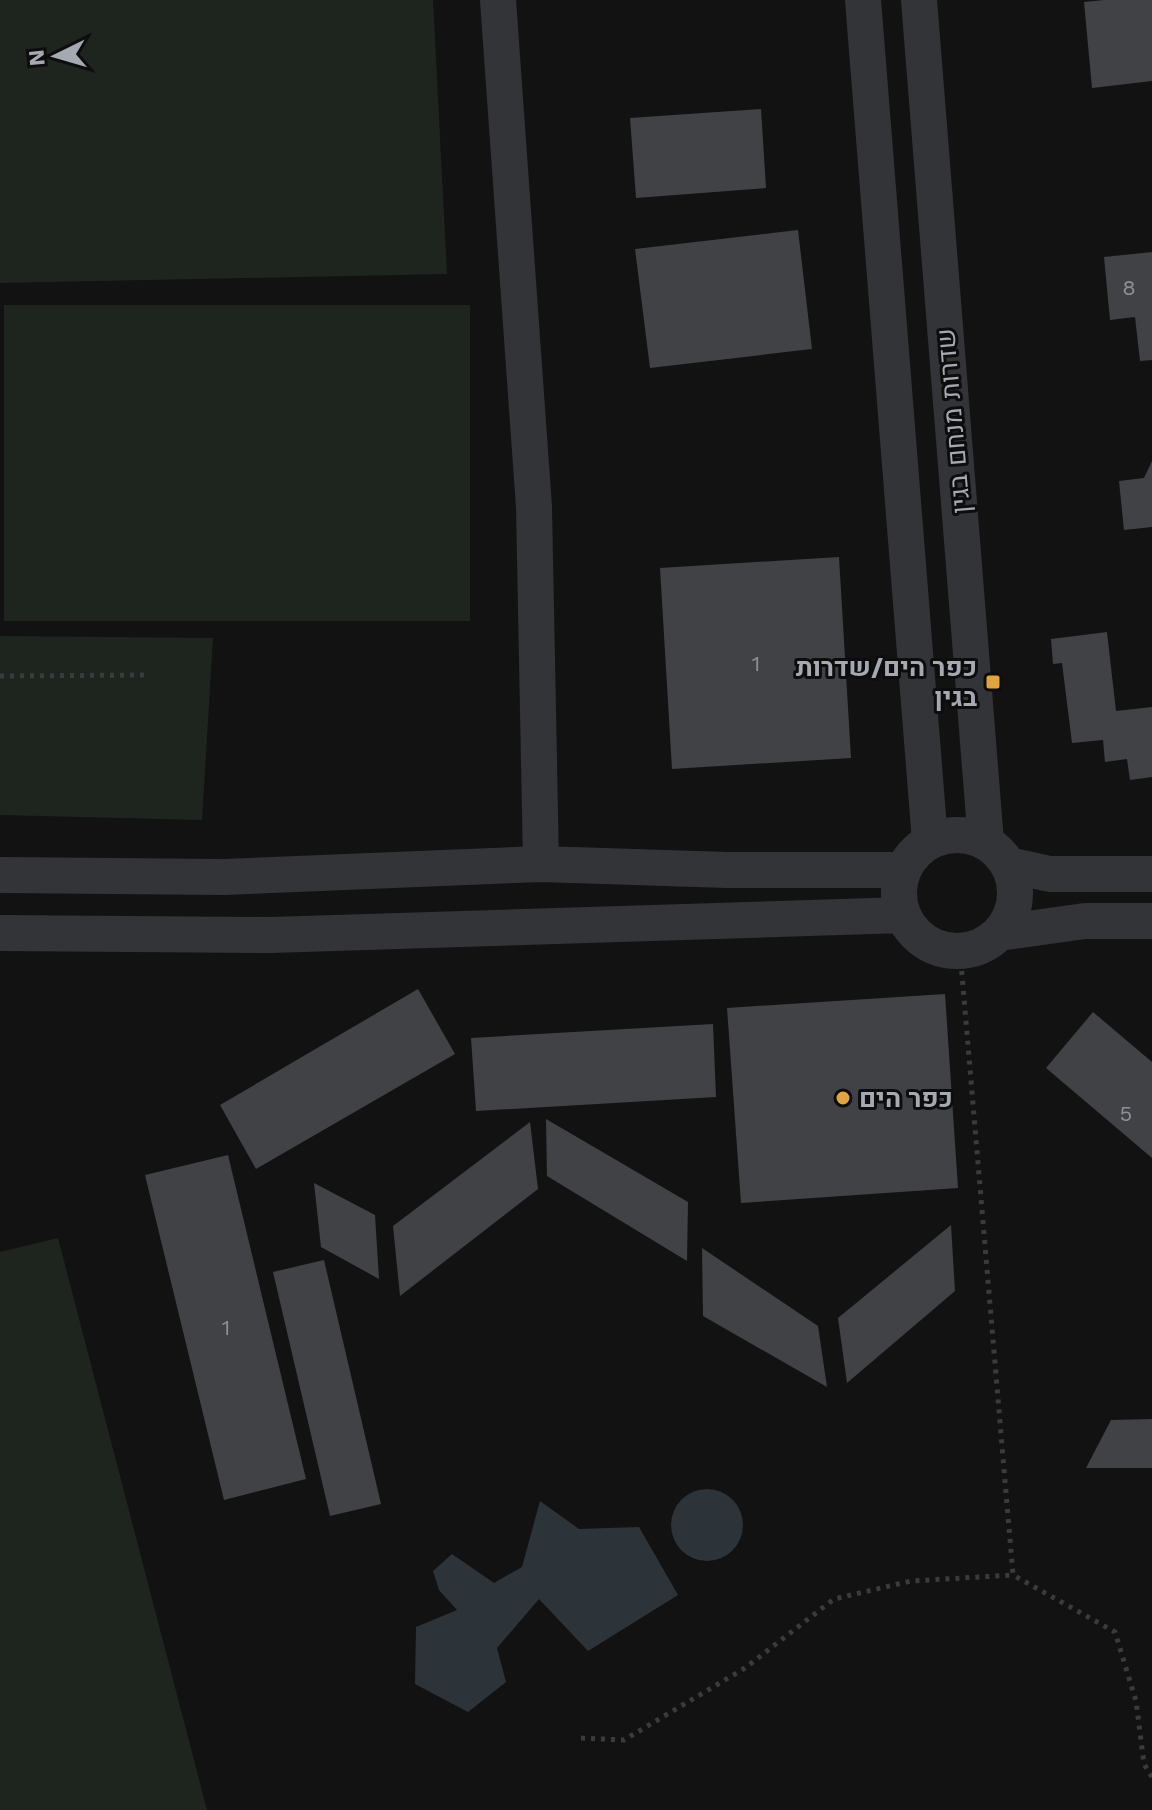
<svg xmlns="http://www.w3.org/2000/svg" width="1152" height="1810" viewBox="0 0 1152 1810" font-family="'Work Sans',Heebo,sans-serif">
<rect width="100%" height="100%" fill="#121213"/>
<path fill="#1e251f" d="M0 0H433L447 274 0 283Z
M4 305H470V621H4Z
M0 636 213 638 202 820 0 815Z
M58 1238 207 1810H0V1252Z"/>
<path fill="#2c343a" d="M671 1525a36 36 0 1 1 72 0a36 36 0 1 1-72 0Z
M540 1501 579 1529 639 1527 678 1595 588 1651 539 1599 497 1648 506 1682 468 1712 415 1684 416 1627 457 1610 439 1590 433 1571 452 1554 494 1583 522 1567Z"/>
<path fill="#414246" d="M1104 0H1152V81L1092 88 1084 2Z
M761 109 766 188 636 198 630 118Z
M798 230 812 349 650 368 635 249Z
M1152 252V360L1140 361 1135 317 1110 320 1104 257Z
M1152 461V527L1124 530 1119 481 1144 478Z
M839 557 851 758 672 769 660 568Z
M1107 632 1116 711 1152 707V777L1130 780 1127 759 1105 762 1103 740 1072 743 1062 663 1053 664 1051 639Z
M418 989 455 1054 256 1169 220 1105Z
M945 994 958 1188 741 1203 727 1008Z
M1093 1012 1152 1062V1158L1046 1068Z
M713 1024 716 1097 476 1111 471 1038Z
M546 1119 688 1202 687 1261 547 1176Z
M530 1122 538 1189 400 1296 393 1226Z
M228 1155 306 1479 224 1500 145 1175Z
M314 1183 375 1215 379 1279 321 1247Z
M951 1225 955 1291 847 1383 838 1318Z
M702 1248 818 1326 827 1387 703 1316Z
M324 1260 381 1504 330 1516 273 1272Z
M1152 1419V1468H1086L1111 1420Z"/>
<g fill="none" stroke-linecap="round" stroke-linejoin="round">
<path stroke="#393b3f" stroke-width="5" stroke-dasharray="4 6" stroke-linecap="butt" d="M0 676 147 675
M960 951 1013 1575 1115 1632 1136 1701 1144 1764 1152 1777
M581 1738 624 1740 745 1668 834 1599 911 1581 1013 1575"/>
<path stroke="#333438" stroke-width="36" d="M498 0 534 507 541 864
M863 0 930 841
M919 0 986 842
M899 893a58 58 0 1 1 116 0a58 58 0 1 1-116 0Z
M1008 865 1050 874H1152
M0 875 224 877 541 864 727 870H903
M0 933 271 935 903 915
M999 933 1085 921H1152"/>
</g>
<g fill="#e1a53c" stroke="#0d0d0e" stroke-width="3">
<rect x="985" y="674" width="16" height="16" rx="4"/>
<circle cx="843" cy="1098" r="8"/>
</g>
<g text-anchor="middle" stroke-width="6" stroke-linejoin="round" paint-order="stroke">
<g font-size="22" fill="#8b8f97">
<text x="1129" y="295">8</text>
<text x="756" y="671">1</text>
<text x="1126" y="1121">5</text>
<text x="226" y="1335">1</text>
</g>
<g font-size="26" fill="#a4a9b2" stroke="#0d0d0e">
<text transform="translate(953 421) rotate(-95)" y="9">שדרות מנחם בגין</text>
</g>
<g font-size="26" font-weight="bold" fill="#a4a9b2" stroke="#0d0d0e" text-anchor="end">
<text x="977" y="676">כפר הים/שדרות<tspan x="977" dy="30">בגין</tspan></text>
<text x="859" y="1107" text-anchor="start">כפר הים</text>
</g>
</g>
<g transform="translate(56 56) rotate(265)" stroke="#0d0d0e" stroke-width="6" paint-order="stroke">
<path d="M0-6L14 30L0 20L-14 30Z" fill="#a4a9b2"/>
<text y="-12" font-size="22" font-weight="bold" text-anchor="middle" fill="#a4a9b2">N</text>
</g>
</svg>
